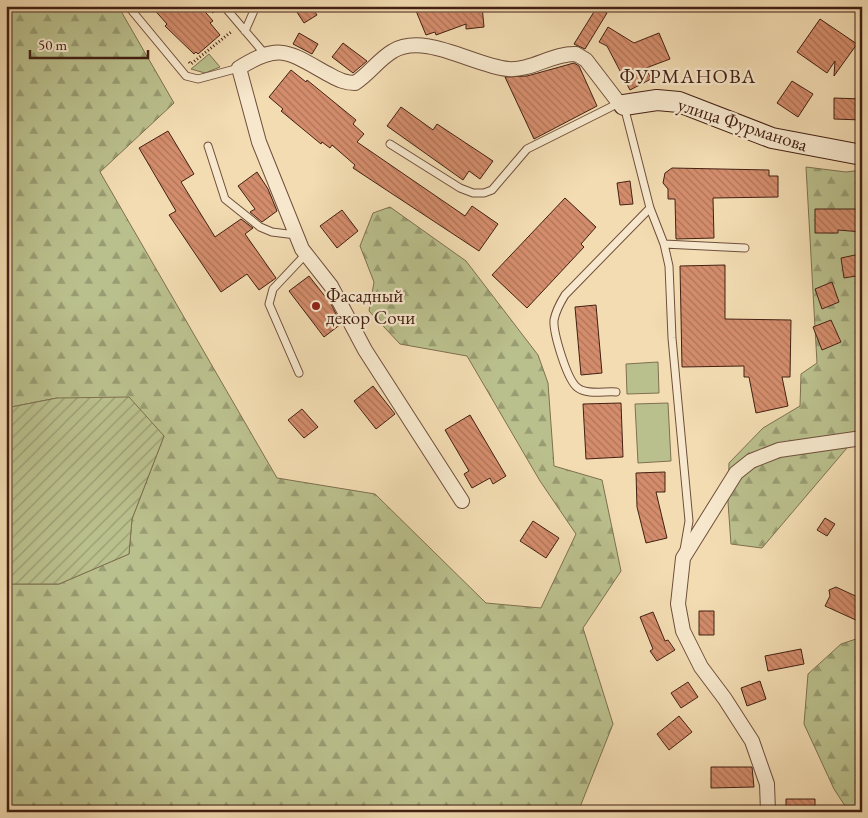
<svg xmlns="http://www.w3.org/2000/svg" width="868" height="818" viewBox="0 0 868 818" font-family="'EB Garamond',serif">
<defs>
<pattern id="forest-firs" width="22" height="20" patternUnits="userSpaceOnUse" patternTransform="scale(1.25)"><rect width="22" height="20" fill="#bac08d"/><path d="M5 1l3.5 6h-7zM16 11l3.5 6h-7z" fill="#999c72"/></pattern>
<pattern id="garden-furrows" width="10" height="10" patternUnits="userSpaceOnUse" patternTransform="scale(1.25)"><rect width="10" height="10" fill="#bac08d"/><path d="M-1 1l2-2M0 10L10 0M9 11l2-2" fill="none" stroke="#999c72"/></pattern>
<pattern id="building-back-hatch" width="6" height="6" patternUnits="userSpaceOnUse" patternTransform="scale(1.25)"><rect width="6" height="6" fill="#d48d6c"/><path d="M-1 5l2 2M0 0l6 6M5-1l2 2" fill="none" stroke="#ae7358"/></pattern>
</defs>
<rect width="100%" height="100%" fill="#f3dcb2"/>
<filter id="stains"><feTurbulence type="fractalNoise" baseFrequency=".004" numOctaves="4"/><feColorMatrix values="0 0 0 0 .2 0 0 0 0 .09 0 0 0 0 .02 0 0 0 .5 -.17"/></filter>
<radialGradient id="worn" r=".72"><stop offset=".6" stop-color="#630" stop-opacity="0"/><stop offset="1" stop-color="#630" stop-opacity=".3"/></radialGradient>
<path fill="url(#forest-firs)" stroke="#7e7050" d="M6 6H118L174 103 100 172 277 478 375 494 486 603 541 608 576 534 540 481 467 356 400 344 369 311 374 282 360 246 373 213 390 207 466 261 538 355 548 383 554 466 602 480 621 571 583 628 613 724 578 812H6V584H59L129 554 132 519 164 436 57 398 6 408Z
M806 167 846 172 862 170V434L858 435 762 548 731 544 728 502 729 463 763 428 800 406 801 374 817 363Z
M862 637V812H849L834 789 804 724 808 674 841 644Z"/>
<path fill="#bac08d" stroke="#7e7050" d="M209 54 220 67 205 73 191 69Z
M658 362 659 393 627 394 626 364Z
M668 403 671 461 638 463 635 404Z"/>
<path fill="url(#garden-furrows)" stroke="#7e7050" d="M129 397 164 436 132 519 129 554 59 584H6V408L57 398Z"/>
<path fill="url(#building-back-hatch)" stroke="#432013" d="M151 6H200L213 21 210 23 220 35 198 54 196 52 194 54 165 26 167 24Z
M293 6H311L317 15 304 23Z
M414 6H482L484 27 466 29V24L436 35 435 32 426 35Z
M597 7 607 13 585 49 576 45 574 44Z
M820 19 857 44 834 76 835 61 827 73 797 52Z
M608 27 634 43 659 33 670 59 646 68 651 79 630 90 607 46 599 42Z
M299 33 318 44 312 54 293 44Z
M343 43 367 61 353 73 332 57Z
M574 63 579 66 597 106 534 139 505 77 527 76Z
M291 70 306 82 307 80 356 120 353 124 364 134 357 142 465 216 472 206 498 224 479 251 353 168 355 165 332 145 330 148 322 142 321 144 281 111 283 109 269 97Z
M792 81 813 94 798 117 777 103Z
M834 98 862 99V120L834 119Z
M401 107 433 130 437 124 493 161 480 179 469 171 463 180 387 126Z
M168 131 194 174 181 182 215 237 241 219 253 228 245 234 276 278 259 290 247 274 221 292 169 215 176 211 139 148Z
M672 168 769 170V176H778V197L713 198 714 238 676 239 675 199H668V189L663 183 665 173Z
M257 172 268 189 277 211 262 222 250 212 255 209 238 186Z
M630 181 633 204 620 205 617 183Z
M565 198 596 227 581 244 584 247 527 308 492 275Z
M815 209H862V232L838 230V233H815Z
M342 210 358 231 337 248 320 226Z
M860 254 862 275 844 278 841 258Z
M725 265V319L791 320 790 377H782L788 406 756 413 749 377H744V366L682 367 680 266Z
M309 276 331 304 341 324 324 337 289 291Z
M832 282 839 302 822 309 815 289Z
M596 305 602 373 581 375 575 307Z
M831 320 841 342 822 350 813 327Z
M373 386 395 414 376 429 354 401Z
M621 403 623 457 586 459 583 404Z
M302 409 318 427 304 438 288 420Z
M470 415 506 476 493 484 490 478 472 488 464 474 469 471 445 430Z
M665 472V492H656L667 538 646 543 637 507 636 473Z
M825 518 835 524 827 536 817 530Z
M533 521 559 538 546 558 520 541Z
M836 587 862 599V613L858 621 825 606 830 596 829 590Z
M699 611H714V635H699Z
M653 612 665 641 668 640 675 650 657 661 650 651 653 649 640 617Z
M801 649 804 664 768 671 765 656Z
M760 681 766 699 747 706 741 688Z
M688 682 698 697 681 708 671 693Z
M679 716 692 732 669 750 657 734Z
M711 767H752L754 787 711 788Z
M786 799H815V812H786Z"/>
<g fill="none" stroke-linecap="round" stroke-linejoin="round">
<defs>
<path id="lane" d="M128 6 186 76 198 79 239 68
M224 6 264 53
M245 31 256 6
M624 106 650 208 664 244 669 266 672 338 689 521 684 550
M390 144 460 188 473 193H484L492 190 527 149 619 103
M208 146 225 199 260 227 272 232 296 235
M664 244 745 248
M299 373 269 304 273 289 305 255
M616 392C605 391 587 395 578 388 567 381 553 332 554 320 556 310 560 303 565 295L650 208"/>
<path id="street" d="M462 501 365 350 331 286 302 249 259 142 239 68C279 43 287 51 326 73 336 78 343 83 355 83 369 74 379 59 393 51 424 32 475 66 508 69 531 71 553 53 576 54L586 60 619 103 624 105
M768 812 767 784 752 741 725 699 701 667 683 631 678 604 683 558 736 473 751 461 779 450 862 438"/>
<path id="secondary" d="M624 105 657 100 679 102 772 138 862 155"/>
</defs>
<use href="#lane" stroke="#6f4f3b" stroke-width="9"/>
<use href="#street" stroke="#6f4f3b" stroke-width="16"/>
<use href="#secondary" stroke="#432013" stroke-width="22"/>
<path stroke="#432013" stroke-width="3" stroke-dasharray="1 2.5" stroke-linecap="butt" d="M209 6 214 13
M189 62 191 64 231 32 230 31"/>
<use href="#lane" stroke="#f7e8cd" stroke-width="7"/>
<use href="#street" stroke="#f7e8cd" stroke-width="14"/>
<use href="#secondary" stroke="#f7e8cd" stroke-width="20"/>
</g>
<circle fill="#8f2418" stroke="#f7e8cd" stroke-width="2" cx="316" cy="306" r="5"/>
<g text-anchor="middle" stroke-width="4.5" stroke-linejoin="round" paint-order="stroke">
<g font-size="19" fill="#432013" stroke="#f7e8cd">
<text transform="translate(743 124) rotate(18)" y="7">улица Фурманова</text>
</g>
<g font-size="19" fill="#432013" stroke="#f7e8cd" text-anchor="start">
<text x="326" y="302">Фасадный<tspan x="326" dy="22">декор Сочи</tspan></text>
</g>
<g font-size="20" letter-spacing="1" fill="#432013" stroke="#f7e8cd">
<text x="688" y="83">ФУРМАНОВА</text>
</g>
</g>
<rect width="868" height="818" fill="none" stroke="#f3dcb2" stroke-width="25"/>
<rect x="8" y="8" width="853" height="803" fill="none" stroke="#432013" stroke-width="2.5"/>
<rect x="12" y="12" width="843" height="793" fill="none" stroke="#432013"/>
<path d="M30 50v8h118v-8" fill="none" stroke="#432013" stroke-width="2.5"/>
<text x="38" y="50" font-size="15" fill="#432013" stroke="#f7e8cd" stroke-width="4" paint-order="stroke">50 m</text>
<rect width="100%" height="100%" filter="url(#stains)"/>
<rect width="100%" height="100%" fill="url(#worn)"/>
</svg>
